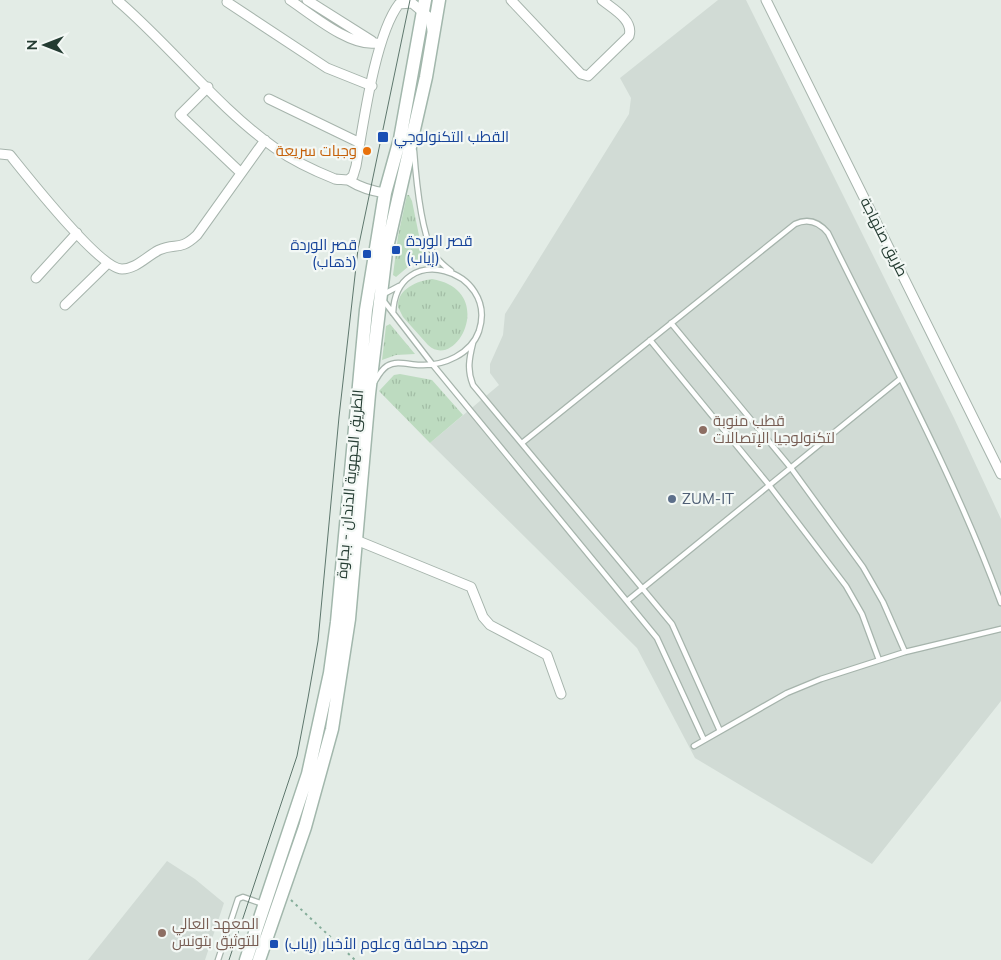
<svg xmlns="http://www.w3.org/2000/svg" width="1001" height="960" viewBox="0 0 1001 960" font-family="Mulish,Cairo,sans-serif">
<defs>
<pattern id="grass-tufts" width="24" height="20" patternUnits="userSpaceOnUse" patternTransform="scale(1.25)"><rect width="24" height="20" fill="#bddbc0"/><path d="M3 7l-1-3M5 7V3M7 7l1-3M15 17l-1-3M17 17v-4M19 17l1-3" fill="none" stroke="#a2bda5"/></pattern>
</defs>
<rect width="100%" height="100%" fill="#e3ece6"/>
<path fill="#d1dbd5" d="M718 0H746L954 418 1001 519V701L872 864 695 758 637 648 430 443 499 385 490 373V364L503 335 505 314 629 114 631 98 620 78Z
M167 861 195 879 224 903 205 960H88Z"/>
<path fill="url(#grass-tufts)" d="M407 195H409L412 201 424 260 409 266 396 277 393 275 398 236Z
M432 279C498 290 457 372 428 345L403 317 398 307C397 289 417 281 432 279Z
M390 324 415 354 396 355 382 360 386 326Z
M400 374 432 380 463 415 430 443 379 391 394 375Z"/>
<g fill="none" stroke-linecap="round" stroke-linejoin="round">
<defs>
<path id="service" d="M414 151C416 178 421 228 432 251 437 260 443 265 451 271
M384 294 399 286
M383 300 433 365 657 638 704 740
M671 323 791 468 863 567 883 602 905 652
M650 340 769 485 846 586 862 614 879 660
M473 343C469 359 467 370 473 385L672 624 720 731
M375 381C378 376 381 370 387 366 397 360 409 365 420 365 444 366 471 354 479 331 499 269 396 239 393 313
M522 443 795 224C808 218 819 222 828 233 888 355 954 475 1001 603
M627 601 900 379
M694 746 787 693 821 679 905 652 1001 629
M218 960 238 899 243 897 263 904"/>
<path id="minor" d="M117 0C171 46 217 107 275 148 292 160 315 171 335 179 340 180 346 179 350 181 361 188 372 191 385 193
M290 0C311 14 350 47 376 43
M307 0 372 41
M511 0 581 74 588 76 629 36C634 20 613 9 602 0
M766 0 1001 474
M227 2 327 68 372 86
M208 87 180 115 240 172
M269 99 360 143
M0 154 10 155C27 176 100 269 122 269 136 269 147 256 159 250 176 242 179 252 197 235L265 140
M348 180 353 176 356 166C363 126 375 35 399 4L412 3 430 18 432 30
M36 278 77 233
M65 305 107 264
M356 540 471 587 483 617 490 625 547 655 561 694"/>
<path id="secondary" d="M246 960 308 774 330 673 337 622 366 310 385 193 400 139 425 0
M259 960 305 827 332 729 349 619 369 394 386 252 426 77 439 0"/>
</defs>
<use href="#service" stroke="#a6b4ac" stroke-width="7"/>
<use href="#minor" stroke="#a6b4ac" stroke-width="11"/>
<use href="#secondary" stroke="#a2b7ac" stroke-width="15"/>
<path stroke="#85ad9a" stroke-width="2" stroke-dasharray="2.5 4" stroke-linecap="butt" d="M291 900 355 960"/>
<use href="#service" stroke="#fff" stroke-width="4.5"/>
<use href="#minor" stroke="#fff" stroke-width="9"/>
<use href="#secondary" stroke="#fff" stroke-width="12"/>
<path stroke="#5e776d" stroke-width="1" d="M229 960 297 756 308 698 318 641 339 417 358 249 410 0"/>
</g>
<g fill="#1a4fb4" stroke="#f3f8f5" stroke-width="2">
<rect x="377" y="131" width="12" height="12" rx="2.5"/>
<rect x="391" y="245" width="10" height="10" rx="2.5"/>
<rect x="362" y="249" width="10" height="10" rx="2.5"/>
<rect x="269" y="939" width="10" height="10" rx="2.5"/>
</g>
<circle fill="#e8710a" stroke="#f3f8f5" stroke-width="2" cx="367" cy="151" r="5"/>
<g fill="#8d6e63" stroke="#f3f8f5" stroke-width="2">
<circle cx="703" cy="430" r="5"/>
<circle cx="162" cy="933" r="5"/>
</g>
<circle fill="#5c6f8a" stroke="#f3f8f5" stroke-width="2" cx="672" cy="499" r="5"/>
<g text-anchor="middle" stroke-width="4.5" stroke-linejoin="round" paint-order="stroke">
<g font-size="15" fill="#164399" stroke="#f3f8f5" text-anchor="start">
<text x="394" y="142">القطب التكنولوجي</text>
<text x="406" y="246">قصر الوردة<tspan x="406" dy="17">(إياب)</tspan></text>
<text x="357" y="250" text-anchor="end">قصر الوردة<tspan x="357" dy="17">(ذهاب)</tspan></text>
<text x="284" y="949">معهد صحافة وعلوم الأخبار (إياب)</text>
</g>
<g font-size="15" fill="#c56008" stroke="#f3f8f5" text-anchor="end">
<text x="357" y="156">وجبات سريعة</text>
</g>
<g font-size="15" fill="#243c32" stroke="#f3f8f5">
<text transform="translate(884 237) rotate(63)" y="5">طريق صنهاجة</text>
<text transform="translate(350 484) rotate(-85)" y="5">الطريق الجهوية الدندان - بجاوة</text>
</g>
<g font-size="15" fill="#785e54" stroke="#f3f8f5" text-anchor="start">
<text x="713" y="426">قطب منوبة<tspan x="713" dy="17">لتكنولوجيا الإتصالات</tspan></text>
<text x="172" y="929">المعهد العالي<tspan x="172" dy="17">للتوثيق بتونس</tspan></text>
</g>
<g font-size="15" fill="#4e5e75" stroke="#f3f8f5" text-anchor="start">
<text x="682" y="504">ZUM-IT</text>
</g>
</g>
<g transform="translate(45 45) rotate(270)" stroke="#f3f8f5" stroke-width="4" paint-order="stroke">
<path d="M0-4L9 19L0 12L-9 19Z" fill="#243c32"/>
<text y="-8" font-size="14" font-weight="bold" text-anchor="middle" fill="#243c32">N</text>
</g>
</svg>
